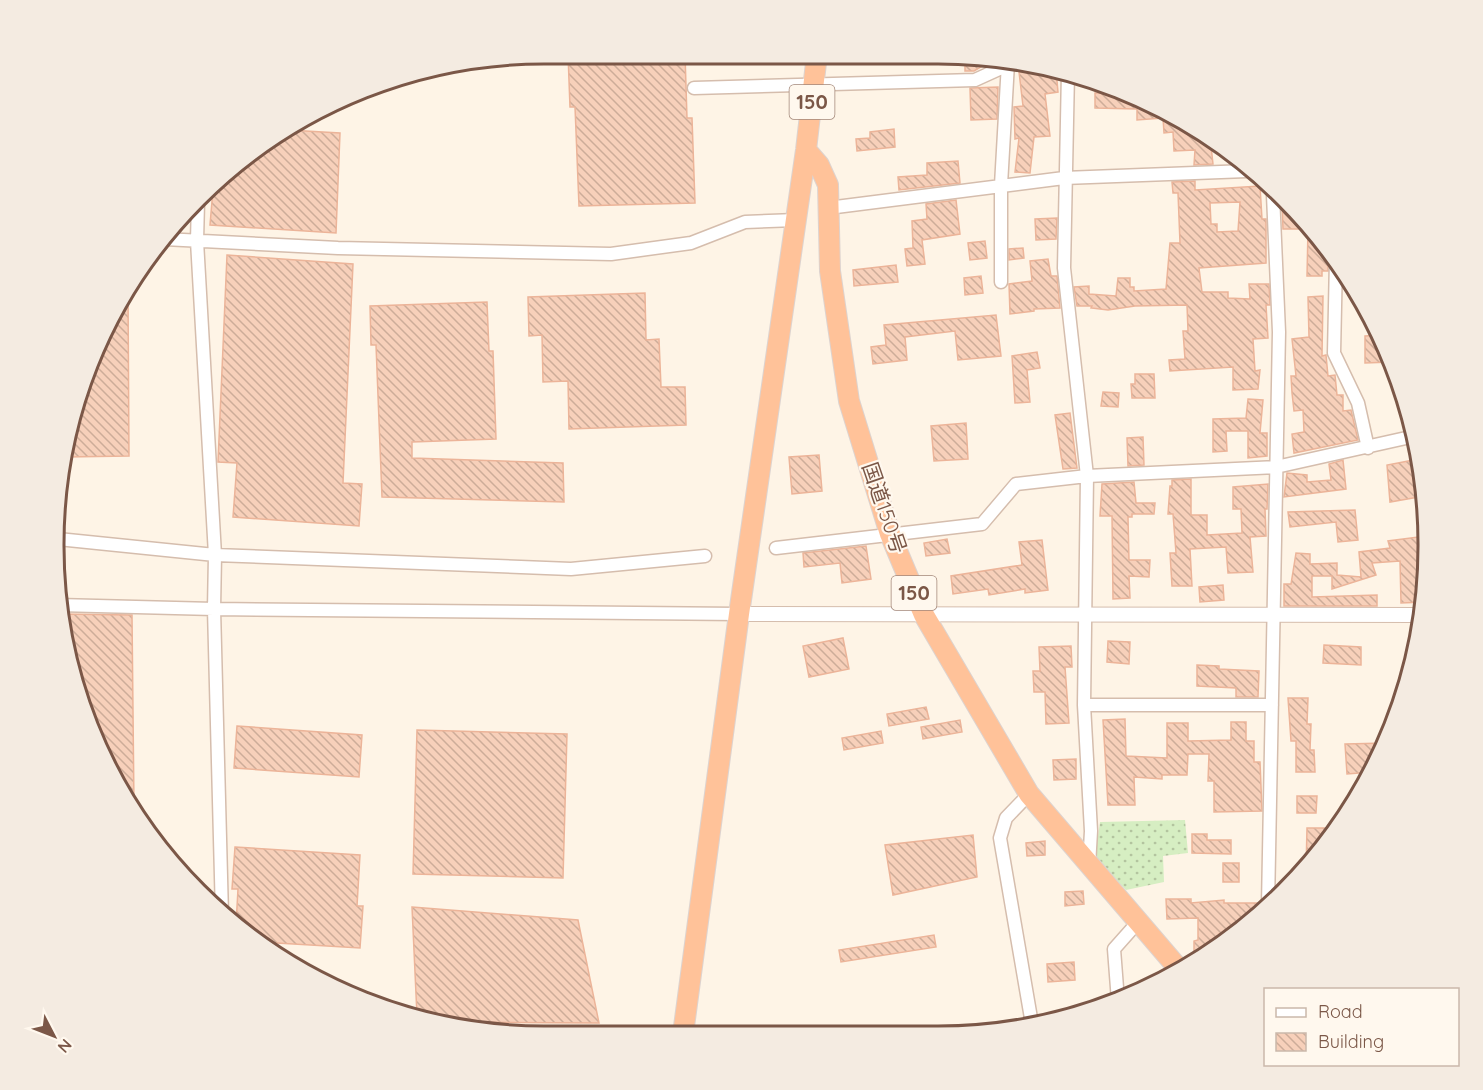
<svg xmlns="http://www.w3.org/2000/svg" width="1483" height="1090" viewBox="0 0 1483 1090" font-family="Quicksand,'Noto Sans JP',sans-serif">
<defs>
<pattern id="grass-dots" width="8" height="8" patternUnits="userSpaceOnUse" patternTransform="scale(1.5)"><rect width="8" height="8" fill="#d6eec2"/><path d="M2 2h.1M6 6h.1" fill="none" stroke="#b3c49f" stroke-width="1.8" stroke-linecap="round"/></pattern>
<pattern id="building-back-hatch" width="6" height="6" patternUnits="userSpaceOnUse" patternTransform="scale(1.5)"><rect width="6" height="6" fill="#f7d0ba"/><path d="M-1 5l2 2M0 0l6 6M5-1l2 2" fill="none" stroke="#cdac99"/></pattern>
</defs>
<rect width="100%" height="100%" fill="#fef4e6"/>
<path fill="url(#grass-dots)" d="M1185 820 1188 853 1163 856 1164 882 1126 890 1095 858 1100 822Z"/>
<path fill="url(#building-back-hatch)" stroke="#ecb499" stroke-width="1.5" fill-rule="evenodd" d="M568 54H685L687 118H692L695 203 579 206 575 107H570Z
M965 57 974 59 991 61 974 71H965Z
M1048 68 1056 70 1058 92 1045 94 1050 136 1034 137 1030 173 1015 172 1019 138 1015 139 1014 107 1023 106 1019 72Z
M998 87 997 119 971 120 970 88Z
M1095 93H1115L1210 137 1213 164 1194 165 1195 150 1174 151 1173 132 1164 133 1163 118 1137 120V109L1095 108Z
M894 129 895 147 857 151 856 139 870 138V132Z
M288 130 340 133 336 233 210 225 213 189 273 137Z
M958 161 960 183 899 190 898 177 927 175V163Z
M1195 181V190L1260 186 1262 219H1266V263L1199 268 1202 292H1228V298L1250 299 1249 284H1269L1270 305H1266L1268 338 1253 339 1255 371 1260 370 1258 389 1233 390V367L1170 371 1169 360 1185 359 1183 331H1188L1187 305 1135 306 1108 310 1091 308 1092 306H1077L1074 287 1089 286V294L1116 296 1118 278H1130V287H1134V291L1166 289 1170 243H1180L1178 193H1173L1172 182ZM1240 202 1238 231 1217 232V224H1211L1210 203Z
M956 200 960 234 922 240 925 264 907 266 905 249 913 248 912 221 927 219 926 204Z
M1282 204 1327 246 1332 253 1328 259V271H1322V276H1307L1308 229H1283Z
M1057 218 1056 239 1036 240 1035 219Z
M985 241 987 258 970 260 968 243Z
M1023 248 1024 258 1009 260V249Z
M227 255 353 264 343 483 362 484 359 526 233 517 237 463 218 462Z
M1048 259 1051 276H1057L1060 308 1034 309V311L1010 314 1009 284 1032 281 1030 261Z
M896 265 898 282 854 286 853 270Z
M981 276 983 293 965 295 964 278Z
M128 292 129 456 66 457 104 328Z
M645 293 646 340 659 339 661 387H685L686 425 569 429 568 381 543 382 542 335 529 336 528 297Z
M1323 296 1322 356 1326 355 1328 376 1335 375 1337 395H1343V411L1351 410 1358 440 1294 453 1292 434 1304 432 1303 410 1294 411 1292 393 1291 376H1296L1292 339 1309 337 1308 297Z
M487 302 489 351H493L496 439 412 442V458L563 463 564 502 382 497 376 345H371L370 306Z
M996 315 1001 356 958 360 955 331 905 337 907 360 873 364 871 347 886 345 884 325Z
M1381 335 1391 362 1365 363V336Z
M1037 352 1040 368 1027 370 1030 402 1015 403 1012 356Z
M1135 374H1154L1155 398H1132L1131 384H1135Z
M1103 392 1119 393 1118 407 1101 406Z
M1248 399 1263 400 1260 433H1267V456L1248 458V431H1226L1227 451 1213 452V419L1246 418Z
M1070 413 1077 468 1063 469 1055 415Z
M966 423 968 459 934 461 931 426Z
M1143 437 1144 465 1128 466 1127 438Z
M819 455 822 491 792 494 789 457Z
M1419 459 1425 496 1390 502 1387 465Z
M1343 460 1346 489 1284 497 1287 473 1307 475V482L1331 480 1329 464Z
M1191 479V515H1207V535L1242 533 1241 509H1233V487L1268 484 1267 509H1265L1266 536 1250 537 1253 572 1228 573 1226 547 1190 549 1192 586H1172L1170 553H1176L1173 514H1168L1170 486H1172V480Z
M1134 482 1136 503H1155L1154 514H1132V517H1128L1129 560H1150L1149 577 1129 576 1130 598 1113 599 1112 516H1100L1102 484Z
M1355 510 1358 540 1338 542 1336 522 1290 527 1288 512Z
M1418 537 1423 569H1426L1425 602 1401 603 1400 561 1372 563 1376 575 1332 589V576H1312V597L1377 595V606H1284V584H1291L1296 553 1310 554V564L1337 563V575L1361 577 1359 552 1390 548 1388 541Z
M947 539 950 553 926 556 924 543Z
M1042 540 1048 590 1025 593V589L989 595 988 589 953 594 951 576 1022 565 1019 542Z
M866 546 871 579 842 583 840 563 804 567 803 553Z
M1223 585 1224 600 1200 602 1199 587Z
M59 614 132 615 134 806 92 733Z
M843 638 849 669 809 677 803 646Z
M1108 641 1130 642 1129 664 1107 662Z
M1324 645 1361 647V665L1323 663Z
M1071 646 1072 667H1065L1069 723 1046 724 1045 692H1034L1033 671H1040L1039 647Z
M1197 665 1219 666V669L1259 671 1258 697H1236V688L1197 686Z
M1288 698H1308L1307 724H1311L1310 750H1314L1315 772H1296V741H1291Z
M926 707 929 719 889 726 887 714Z
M1125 719 1126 756 1167 758V723H1188V741L1231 740V722H1246V741H1254V762H1260L1262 811 1214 812V781H1208L1209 754H1188L1187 775H1162V779L1134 777 1135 805H1108L1103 720Z
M960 720 962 732 923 739 921 727Z
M237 726 362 735 359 777 234 768Z
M417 730 567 734 563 878 413 874Z
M881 731 883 743 844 750 842 738Z
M1385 743 1372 772 1347 774 1345 744Z
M1076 759V779L1054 780 1053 760Z
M1297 796H1317L1316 813H1297Z
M1307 828H1336L1306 870Z
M1192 834H1207V840H1231V854L1192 853Z
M973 835 977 877 893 895 885 845Z
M1045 841V855L1027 856 1026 843Z
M235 847 360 855 357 906H363L360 948 260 942 236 925 238 889H232Z
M1223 863H1239V882H1223Z
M1083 891 1084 904 1065 906V892Z
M1166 899H1191V903L1224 900V903H1260V913L1237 934H1219L1220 945 1205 953H1194V941L1198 940V918L1167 919Z
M412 907 578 920 599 1023 448 1022 417 1016Z
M934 935 936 947 841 962 839 950Z
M1074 962 1075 980 1048 982 1047 964Z"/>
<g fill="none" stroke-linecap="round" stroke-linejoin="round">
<defs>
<path id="minor" d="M1068 72 1064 268 1087 476 1084 705 1091 831 1089 866
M694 88 975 80 1008 65
M198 202 197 241 215 555 214 609 222 915
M828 208 1064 178 1247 171
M164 239 338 248 611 254 691 243 745 222 796 220
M1336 260 1334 353 1358 403 1368 448
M1001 282V185L1008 63
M58 539 215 555 571 569 705 556
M776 548 982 524 1016 484 1087 476 1276 467 1415 436
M58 605 214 609 739 614
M1084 705H1272
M1029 794 1006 818 1000 838 1032 1024
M1268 905 1279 332 1273 195
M1118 1001 1114 949 1138 922
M501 1033 618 1034"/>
<path id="tertiary" d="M739 614 1423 615"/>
<path id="trunk" d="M806 150 819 165 828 185 830 271 849 401 890 534 924 615 1029 794 1178 968
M683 1034 739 614 806 150 817 54"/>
</defs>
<use href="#minor" stroke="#d5bdad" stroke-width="15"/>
<use href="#tertiary" stroke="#d5bdad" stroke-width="16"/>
<use href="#trunk" stroke="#ddd3cf" stroke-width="22"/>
<use href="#minor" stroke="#fff" stroke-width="12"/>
<use href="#tertiary" stroke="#fff" stroke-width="14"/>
<use href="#trunk" stroke="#ffc299" stroke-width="20"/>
</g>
<g text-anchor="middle" stroke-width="4.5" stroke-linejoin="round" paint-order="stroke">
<g fill="#fff8ee" stroke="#a38779" stroke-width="1.5">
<rect x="789.5" y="85" width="45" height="34" rx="4.5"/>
<rect x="891.5" y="576" width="45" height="34" rx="4.5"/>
</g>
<g font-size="20" font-weight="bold" fill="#7b5747">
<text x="812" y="109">150</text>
<text x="914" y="600">150</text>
</g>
<g font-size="21" fill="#7b5747" stroke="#fff8ee">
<text transform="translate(884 508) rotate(71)" y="7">国道150号</text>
</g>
</g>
<path d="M0 0H1483V1090H0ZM544 64H938A480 480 0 0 1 1418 544V546A480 480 0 0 1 938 1026H544A480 480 0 0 1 64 546V544A480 480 0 0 1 544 64Z" fill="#f4ebe1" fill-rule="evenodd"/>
<path fill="none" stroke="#7b5747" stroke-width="3" d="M544 64H938A480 480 0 0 1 1418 544V546A480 480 0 0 1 938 1026H544A480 480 0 0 1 64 546V544A480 480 0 0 1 544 64Z"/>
<rect x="1264" y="988" width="195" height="78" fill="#fff8ee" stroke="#cab8ab" stroke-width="1.5"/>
<rect x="1276" y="1008" width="30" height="9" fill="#ffffff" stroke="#cab8ab" stroke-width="1.5"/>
<text x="1318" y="1018" font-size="18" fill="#7b5747">Road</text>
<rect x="1276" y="1033" width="30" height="18" fill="url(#building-back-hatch)" stroke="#cab8ab" stroke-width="1.5"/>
<text x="1318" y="1048" font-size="18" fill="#7b5747">Building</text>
<g transform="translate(54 1036) rotate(132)" stroke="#fff8ee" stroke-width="4.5" paint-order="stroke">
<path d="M0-4.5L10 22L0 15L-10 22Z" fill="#7b5747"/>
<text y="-9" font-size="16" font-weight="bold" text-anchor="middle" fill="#7b5747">N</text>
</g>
</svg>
